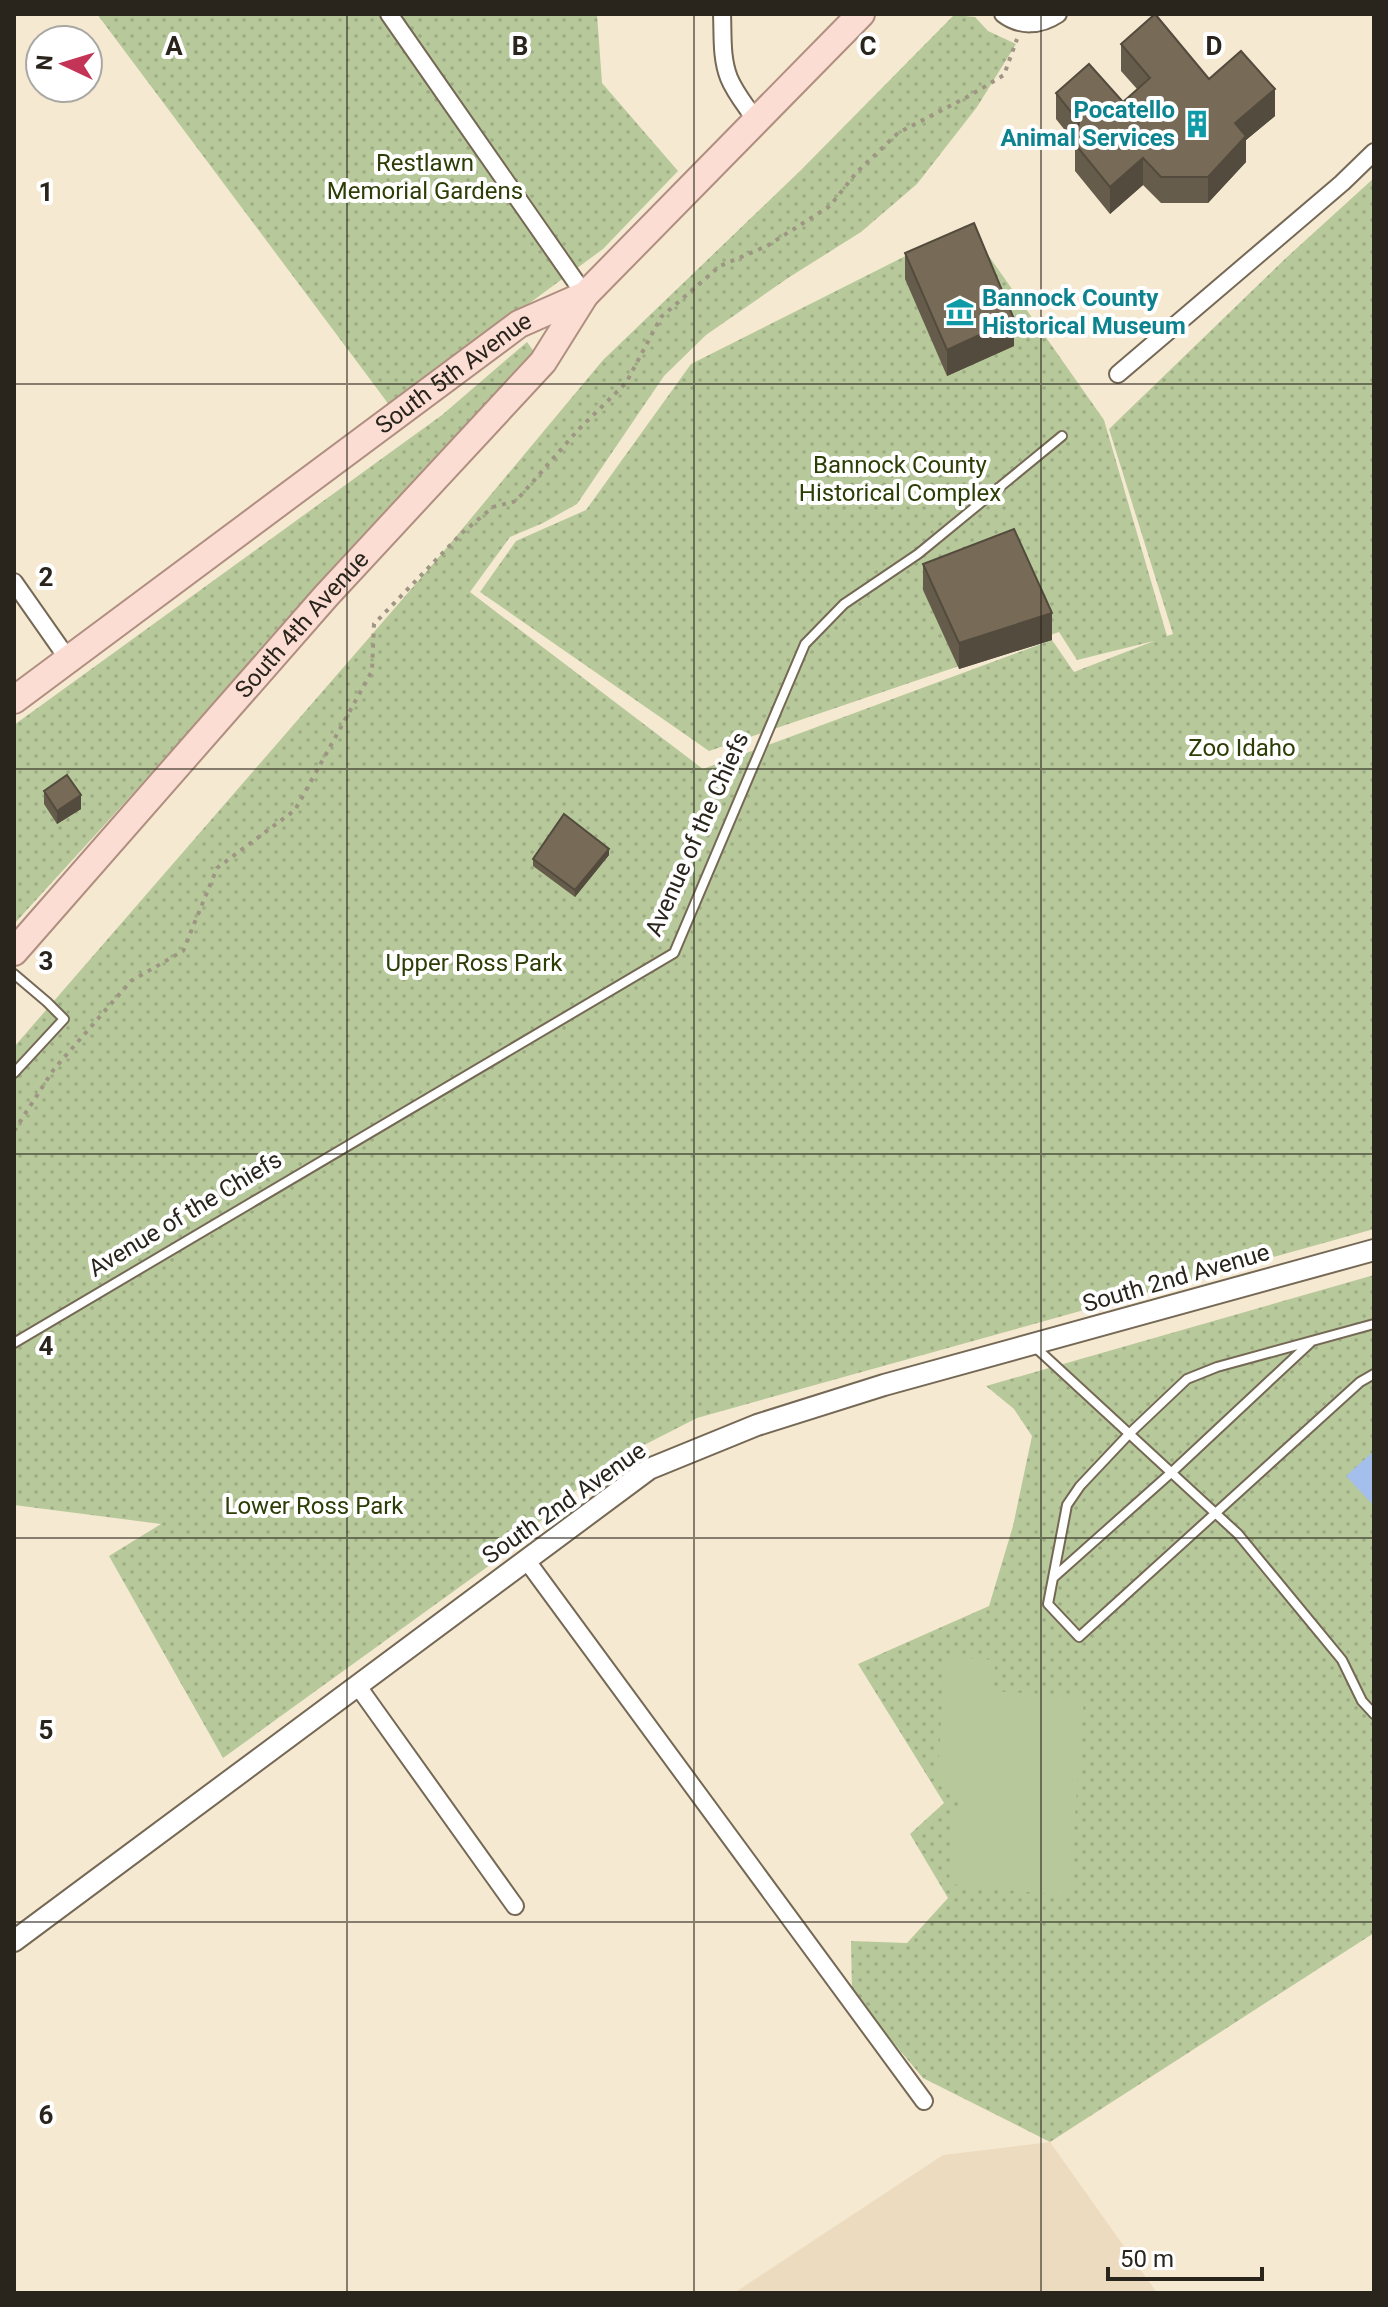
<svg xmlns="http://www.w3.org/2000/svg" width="1388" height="2307" viewBox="0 0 1388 2307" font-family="Roboto,sans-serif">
<defs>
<pattern id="park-dots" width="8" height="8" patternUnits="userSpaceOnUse" patternTransform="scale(2)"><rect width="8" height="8" fill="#b7c99a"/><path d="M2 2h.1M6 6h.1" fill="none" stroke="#9dac84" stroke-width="1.8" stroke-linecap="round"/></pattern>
</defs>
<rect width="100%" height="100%" fill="#f6e9d2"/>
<path fill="#ecdbbf" d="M1050 2142 1157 2293H734L943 2155Z"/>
<path fill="url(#park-dots)" d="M97 14H597L602 83 678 171 603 249 390 406Z
M954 15 975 17 988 31 1016 44 977 107 917 184 861 232 788 278 706 335 664 376 577 504 543 523 510 537 470 592 703 769 1052 640 1074 672 1154 641 1077 660 1059 632 709 751 480 592 516 541 586 510 691 364 967 225 1104 420 1167 636 1173 634 1109 429 1286 258 1374 178V1229L697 1418 605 1465 490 1565 223 1758 109 1556 161 1524 14 1505V1047L433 564 603 360 801 170Z
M527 342 535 353 14 924V725L442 415Z
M1374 1275V1933L1050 2142 923 2078 852 1993 851 1941 907 1943 948 1898 910 1834 944 1803 858 1664 989 1606 1013 1526 1032 1436 1014 1409 986 1386Z"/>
<path fill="#b7c99a" d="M945 1657 995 1660 993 1691 1084 1697 1069 1896 949 1884 953 1816 963 1809 938 1773Z"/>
<path fill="#a4bfeb" d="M1374 1451V1506L1346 1476Z"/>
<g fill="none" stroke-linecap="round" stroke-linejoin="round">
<defs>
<path id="service" d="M14 974 47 1002 64 1019 14 1073
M1374 1324 1217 1367 1187 1379 1130 1433 1080 1486 1067 1505 1048 1604 1079 1637 1360 1382 1374 1374
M14 1343 674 953 805 644 844 604 918 554 1062 436
M1034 1346 1238 1534 1342 1660 1362 1701 1374 1714
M1054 1577 1172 1472 1310 1343"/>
<path id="minor" d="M389 14 585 295
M722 14C723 35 721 58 729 78 735 93 747 107 756 121
M1003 14C1020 27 1040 26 1058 14
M1118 374 1342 183 1374 152
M14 582 68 659
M527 1561 924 2101
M357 1685 515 1906"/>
<path id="tertiary" d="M14 1941 649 1469 757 1425 884 1385 1374 1250"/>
<g id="primary">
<path id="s1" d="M14 700 519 324 585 295 861 14"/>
<path id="s2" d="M14 952 326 596 543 362 585 295"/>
</g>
</defs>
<use href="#service" stroke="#756956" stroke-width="12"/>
<use href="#minor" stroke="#756956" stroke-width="20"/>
<use href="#tertiary" stroke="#756956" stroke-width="24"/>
<use href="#primary" stroke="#b08e80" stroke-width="30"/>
<path stroke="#9e9584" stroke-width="4" stroke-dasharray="4 6" stroke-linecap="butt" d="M14 1131 54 1069 131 981 183 951 217 868 295 810 372 671 374 624 462 533 493 507 516 501 578 430 626 383 661 317 720 266 767 246 830 206 856 173 898 133 969 96 1004 75 1017 39"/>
<use href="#service" stroke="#fff" stroke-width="8"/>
<use href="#minor" stroke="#fff" stroke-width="16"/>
<use href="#tertiary" stroke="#fff" stroke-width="20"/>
<use href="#primary" stroke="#fbddd3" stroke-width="26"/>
</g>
<path fill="#665c4b" d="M1121 44 1209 79 1275 116 1246 140V162L1208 203H1161L1143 185 1110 214 1075 171V143L1056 119V93L1123 102 1137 89 1121 71Z
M905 253 1014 346 947 376 905 279Z
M923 564 1052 640 959 669 923 590Z
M44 791 81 809 57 824 44 804Z
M609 855 575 897 533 866V859Z"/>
<path fill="#534b3d" d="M1275 89V116L1246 140V162L1208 203V177L1235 123Z
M1143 158V185L1110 214V187Z
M1014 319V346L947 376V350Z
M1052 613V640L959 669V643Z
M81 795V809L57 824V811Z
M609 849V855L575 897V890Z"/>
<path fill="#776b57" stroke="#534b3d" stroke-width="2" d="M1155 14 1209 79 1241 51 1275 89 1235 123 1246 136 1208 177H1161L1143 158 1110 187 1075 144 1079 122 1056 93 1089 64 1123 102 1150 78 1121 44Z
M974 223 1014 319 947 350 905 253Z
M1014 529 1052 613 959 643 923 564Z
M67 775 81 795 57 811 44 791Z
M564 814 609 849 575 890 533 859Z"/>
<path fill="none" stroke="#29241c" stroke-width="2" stroke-opacity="0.55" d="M347 14V2293M694 14V2293M1041 14V2293M14 384H1374M14 769H1374M14 1154H1374M14 1538H1374M14 1922H1374"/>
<defs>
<symbol id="building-bare" viewBox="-9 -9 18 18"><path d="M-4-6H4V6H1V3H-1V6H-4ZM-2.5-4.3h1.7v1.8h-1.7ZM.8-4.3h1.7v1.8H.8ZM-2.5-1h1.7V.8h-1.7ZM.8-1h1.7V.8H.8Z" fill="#0f9aa8" stroke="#fff" stroke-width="2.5" paint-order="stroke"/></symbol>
<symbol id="museum-bare" viewBox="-9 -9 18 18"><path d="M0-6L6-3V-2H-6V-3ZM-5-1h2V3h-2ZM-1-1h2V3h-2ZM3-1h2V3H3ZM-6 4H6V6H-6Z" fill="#0f9aa8" stroke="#fff" stroke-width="2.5" paint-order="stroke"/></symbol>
</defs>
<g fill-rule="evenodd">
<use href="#building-bare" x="1177" y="104" width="40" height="40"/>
<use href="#museum-bare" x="940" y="292" width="40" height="40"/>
</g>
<g text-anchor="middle" stroke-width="8" stroke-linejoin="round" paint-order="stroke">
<g font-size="24" font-weight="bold" fill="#0d838f" stroke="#fff" text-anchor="end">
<text x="1175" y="118">Pocatello<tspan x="1175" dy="28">Animal Services</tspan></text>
<text x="982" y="306" text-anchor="start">Bannock County<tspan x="982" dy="28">Historical Museum</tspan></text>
</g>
<g font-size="24" fill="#2c3d05" stroke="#fff">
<text x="425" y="171">Restlawn<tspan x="425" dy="28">Memorial Gardens</tspan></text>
<text x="900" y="473">Bannock County<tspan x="900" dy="28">Historical Complex</tspan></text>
<text x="1242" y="756">Zoo Idaho</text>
<text x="474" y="971">Upper Ross Park</text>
<text x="314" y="1514">Lower Ross Park</text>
</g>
<g font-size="24" fill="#29241c" stroke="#fff">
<text dy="8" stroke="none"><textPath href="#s1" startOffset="548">South 5th Avenue</textPath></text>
<text dy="8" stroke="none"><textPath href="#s2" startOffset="436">South 4th Avenue</textPath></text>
<text transform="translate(697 834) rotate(-66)" y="8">Avenue of the Chiefs</text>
<text transform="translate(185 1214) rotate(-31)" y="8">Avenue of the Chiefs</text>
<text transform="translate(1176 1278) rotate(-16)" y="8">South 2nd Avenue</text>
<text transform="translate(564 1503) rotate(-35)" y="8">South 2nd Avenue</text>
</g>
</g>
<g font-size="26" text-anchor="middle" font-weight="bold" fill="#29241c" stroke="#fff" stroke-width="8" stroke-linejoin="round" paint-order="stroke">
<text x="174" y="55">A</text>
<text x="520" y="55">B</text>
<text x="868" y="55">C</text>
<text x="1214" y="55">D</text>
<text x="46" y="201">1</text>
<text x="46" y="586">2</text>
<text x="46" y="970">3</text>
<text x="46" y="1355">4</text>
<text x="46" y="1739">5</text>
<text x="46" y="2124">6</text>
</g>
<rect width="1388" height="2307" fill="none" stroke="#29241c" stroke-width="32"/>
<g transform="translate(64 64) rotate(274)"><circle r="38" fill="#ffffff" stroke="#a9a7a4" stroke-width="2"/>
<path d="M0-6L14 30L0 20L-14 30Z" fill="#c43457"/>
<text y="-12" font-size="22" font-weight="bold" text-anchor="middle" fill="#29241c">N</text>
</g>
<path d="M1108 2267v12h154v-12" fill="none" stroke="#29241c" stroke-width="4"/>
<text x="1120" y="2267" font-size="24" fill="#29241c" stroke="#ffffff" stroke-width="6" paint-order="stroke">50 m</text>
</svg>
